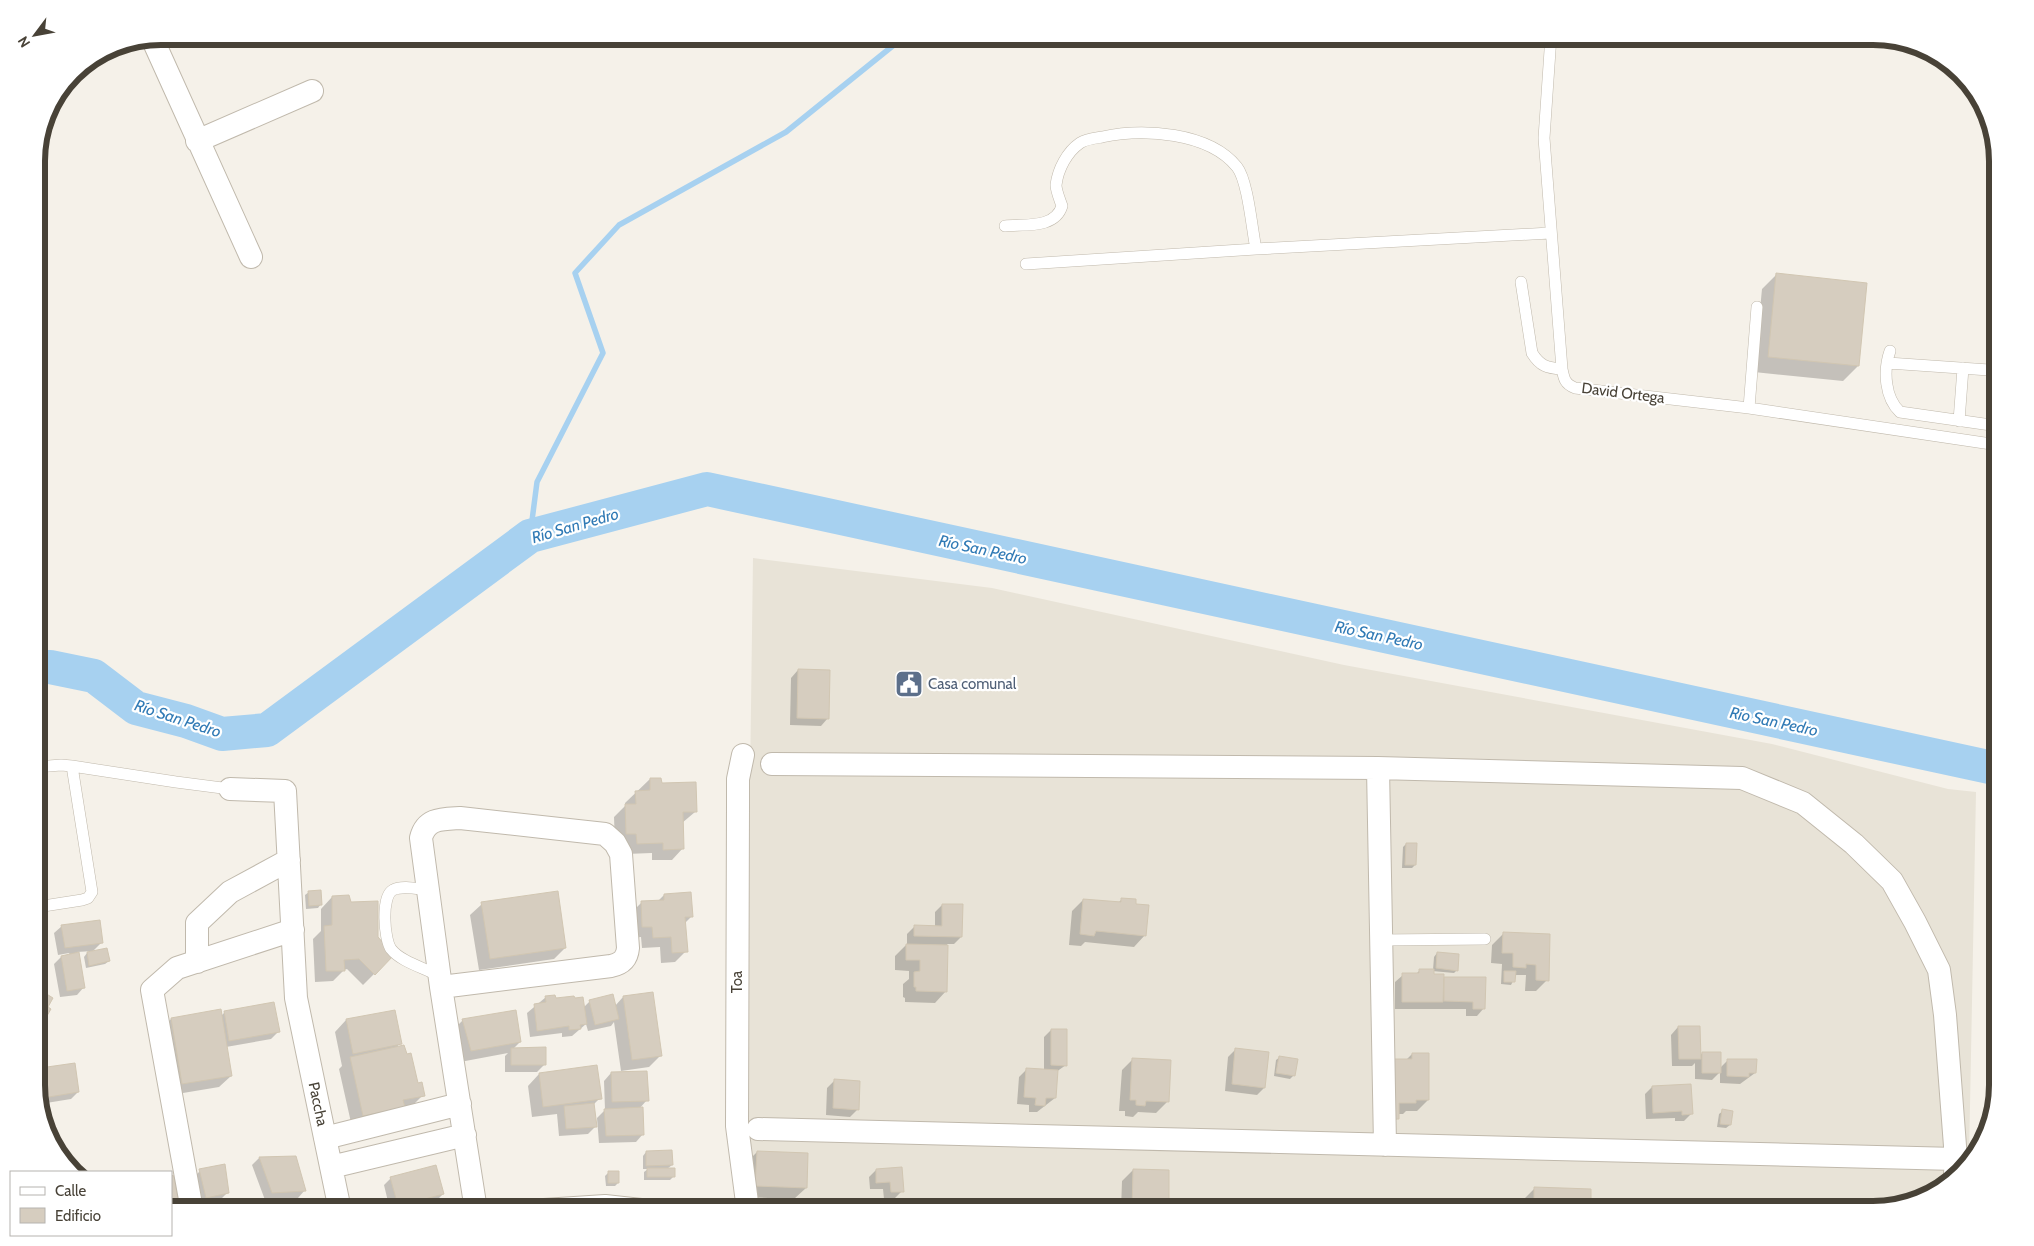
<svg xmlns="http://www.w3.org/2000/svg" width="2034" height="1246" viewBox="0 0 2034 1246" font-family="Cabin,sans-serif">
<rect width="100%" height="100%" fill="#f5f1e9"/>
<path fill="#e8e3d7" d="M753 558 992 588 1344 665 1772 744 1948 789 1976 792 1969 1159 1935 1193 1874 1210H751L745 1156Z"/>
<path fill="#0003" d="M1777 274 1858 366 1843 381 1754 372 1762 289Z
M798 670 828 718 821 726 790 725 791 678Z
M650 779 660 784 695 812 682 823 683 848 672 860H652V853L626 854 615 845 614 817 625 806V803Z
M1406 844 1415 865 1412 868H1402L1403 847Z
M309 892 321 904 318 908 306 909 305 895Z
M664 895 692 916 684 924 686 951 675 962 661 963 660 947 642 948 641 937 632 938 630 914 641 903 658 901Z
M332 897 350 904 393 955 363 985 347 969 344 970 333 981 315 982 313 939 321 931V909Z
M1122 899 1135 905 1145 935 1134 947 1085 942 1081 946 1069 945 1072 911 1083 900 1118 903Z
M482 904 565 948 554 959 479 970 470 915Z
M942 905 961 937 954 944H947L946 991 935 1003 905 1002V998L903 997V984L909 979V971L895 970V956L907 944V934L915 926 935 927V912Z
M62 926 102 942 93 951 77 952 84 987 77 995 60 997 54 964 61 957 70 955 69 953 58 955 54 933Z
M1504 933 1549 935 1547 980 1536 991H1525L1526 975H1516L1511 985 1501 984 1502 964 1491 963 1492 945Z
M106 949 109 961 105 964 86 968 84 957 87 953Z
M1437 953 1457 970 1454 973 1432 971V975L1442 978 1484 979V1008L1477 1016H1466V1009H1395V982L1403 975H1415L1420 970H1433L1434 957Z
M37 989 51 998 46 1007 49 1009 37 1030Z
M546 997 584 1007 590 1001 615 1006 623 997 660 1056 649 1067 621 1071 614 1022 611 1026 588 1031 586 1024 572 1036 562 1037V1033L530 1037 527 1013Z
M220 1011 221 1016 225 1012 278 1032 271 1039 226 1047 231 1076 219 1087 171 1095 160 1030 171 1019Z
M346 1020 400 1043 396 1048 423 1095 412 1106 352 1127 339 1069 342 1066 335 1032Z
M463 1020 520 1042 513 1049 545 1064 537 1072H505V1056L508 1053 460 1062 452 1031Z
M1678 1027 1700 1056 1702 1053 1720 1068 1728 1060 1755 1073 1740 1084 1720 1083V1072L1712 1080 1695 1079V1063L1692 1066H1672L1671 1035Z
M1051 1030 1066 1065 1056 1072 1055 1098 1037 1112H1029V1105L1017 1104 1019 1077 1026 1070H1044V1037Z
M1236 1049 1264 1088 1257 1095 1225 1091 1228 1057Z
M1412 1054 1428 1100 1417 1111H1406L1403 1114H1398V1118L1386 1129 1406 1060Z
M1280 1057 1294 1075 1290 1079 1274 1076 1276 1060Z
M1133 1059 1167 1102 1156 1113 1138 1112 1133 1117 1125 1116V1111H1119L1122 1070Z
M41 1069 78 1092 71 1099 40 1104 37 1093V1073Z
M611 1073 647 1100 639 1109 643 1134 636 1142 599 1143 597 1118 605 1110 604 1081Z
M539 1074 600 1098 593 1105 596 1126 588 1134 559 1136 557 1114 532 1117 528 1086Z
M834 1081 858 1109 850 1117 826 1115 827 1088Z
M1652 1087 1692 1113 1684 1121H1675V1118L1646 1119 1645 1094Z
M1723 1111 1732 1112 1730 1125 1726 1128 1717 1127 1719 1114Z
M646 1152 672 1165 667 1169 673 1177 670 1180H644V1172L648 1169H643V1156Z
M757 1152 806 1188 794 1199 744 1197 746 1163Z
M259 1158H295L305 1190 298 1198 265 1200 252 1165Z
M876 1170 902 1191 895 1198 884 1199 883 1189H870L869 1177Z
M1133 1170 1167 1210H1121L1122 1181Z
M200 1171 227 1193 220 1200 199 1205 193 1178Z
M609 1172 618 1183 615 1186H606L605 1176Z
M171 1177 178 1204 172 1210H171Z
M391 1178 443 1194 436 1201 402 1210H390L384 1185Z
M1534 1189 1589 1210H1523V1200Z"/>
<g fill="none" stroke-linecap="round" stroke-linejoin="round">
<path stroke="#a7d1f0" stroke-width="5.5" d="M530 536 537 482 603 353 575 273 619 225 786 132 905 36"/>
<path stroke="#a7d1f0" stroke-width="34" d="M37 667H50L94 676 136 708 186 721 222 734 267 730 530 536 707 489 1998 769"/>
</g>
<path fill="#d6cdbf" stroke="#d1c6b2" d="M1776 273 1867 283 1859 366 1768 357Z
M798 669 830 670 829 719 797 718Z
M650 778H661L662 783 696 782 697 812H683L684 849 663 850V843L637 844 636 834H626L625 804H636L635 791 650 790Z
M1406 843H1417L1416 865H1405Z
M321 890 322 905 309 906 308 891Z
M558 891 566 948 490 959 481 902Z
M691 892 693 917H685L688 952 672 953 671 937 653 938 652 927H642L641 901 664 900V894Z
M349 895 351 902 378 901V937L394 955 375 975 359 959 344 960 345 971H326L324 926 332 925V896Z
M1121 898 1136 899V904L1149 905 1146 936 1096 931 1094 936 1080 934 1083 899 1121 902Z
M942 904H963L962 937 914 936V925L942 926Z
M100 920 103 943 65 948 61 925Z
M1503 932 1550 934 1549 981 1536 980V965L1526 964V968L1513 967V953H1502Z
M906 944 948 945 947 992 916 991V987H914V972L920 971V960H906Z
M107 948 110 961 89 966 87 952Z
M79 952 85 988 67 991 61 956Z
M1437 952 1459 954 1458 971 1436 968Z
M1419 969H1434V974H1444L1443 1002H1402V973H1419Z
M1504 971H1516L1515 982H1504Z
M1444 977H1486L1485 1009H1473V1002L1444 1001Z
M37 988 53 998 48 1007 51 1009 37 1033Z
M653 992 662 1056 632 1060 623 996Z
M613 994 619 1019 595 1025 589 1000Z
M555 995 556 998 574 996 575 998 583 997 587 1024 580 1025 581 1029 569 1030V1026L537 1031 534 1004 546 1002 545 996Z
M274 1002 280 1032 229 1041 224 1011Z
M221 1009 232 1076 182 1084 171 1018Z
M395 1010 402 1044 353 1054 346 1019Z
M516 1010 521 1042 471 1051 462 1019Z
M1678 1026H1700L1701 1059H1679Z
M1051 1029H1067V1066L1051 1065Z
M404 1045 407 1054 411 1053 418 1083 422 1082 425 1096 403 1100 405 1107 363 1116 350 1057Z
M546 1047V1065H511V1048Z
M1235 1048 1269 1052 1265 1088 1232 1084Z
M1702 1052H1721V1073H1702Z
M1412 1053H1429V1100H1416V1103H1399V1119H1390L1391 1059H1412Z
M1279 1056 1298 1059 1295 1076 1276 1073Z
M1132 1058 1171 1060 1169 1102 1146 1101 1145 1106 1136 1105V1100H1130Z
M1727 1059H1757L1756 1073H1749V1077L1727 1076Z
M75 1063 79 1092 43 1098 42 1094H39L38 1084 43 1083 40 1068Z
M597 1065 602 1099 543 1107 539 1073Z
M1026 1068 1058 1070 1056 1098H1046L1045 1106 1035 1105 1036 1098 1024 1097Z
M647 1071 649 1101 612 1102 611 1072Z
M834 1079 860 1081 859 1110 833 1108Z
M1691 1084 1693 1114 1682 1115V1111L1653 1113 1652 1086Z
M594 1103 597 1127 566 1129 564 1106Z
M643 1107 644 1135 606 1136 604 1109Z
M1722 1109 1733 1111 1731 1125 1720 1124Z
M672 1150 673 1165 646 1166V1151Z
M757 1151 808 1153 807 1188 755 1186Z
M296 1156 306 1191 272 1193 259 1157Z
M225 1164 229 1193 206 1198 199 1169Z
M436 1165 444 1194 398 1206 390 1177Z
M902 1167 904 1192H891L890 1182 876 1183V1169Z
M647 1168H675V1177H647Z
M1133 1169 1169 1170V1210H1132Z
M608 1171H619V1183H608Z
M171 1175 174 1176 179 1204H171Z
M1534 1187 1591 1189V1210H1537V1202H1534Z"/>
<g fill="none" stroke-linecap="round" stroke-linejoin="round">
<defs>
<path id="lane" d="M1551 36 1544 138 1562 369C1564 379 1565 384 1575 388L1749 408 1998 445
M1005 226C1024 224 1055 229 1062 206 1060 200 1056 191 1056 185 1058 169 1067 152 1080 143 1086 139 1096 138 1102 137 1143 128 1209 132 1237 167 1248 181 1252 230 1256 249
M1026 264 1256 249 1550 233
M1521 282 1532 353C1540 366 1547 368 1562 369
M1890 351C1883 371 1885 398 1900 412L1998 426
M1888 363 1989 370
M1749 408 1757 307
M1959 421 1963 368
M37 767 61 765 72 766 176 782 230 789
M428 890C418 889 402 885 393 890 381 896 384 939 391 949 401 962 425 968 439 976
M37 907 82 900 88 898 92 892 72 766
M1382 940 1485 939"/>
<path id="street" d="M152 38 251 257
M197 141 312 91
M743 755 738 779V803L737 1126 748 1210
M772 764 1378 768 1742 778 1803 803 1854 844 1892 881 1915 922 1939 970 1945 1015 1956 1159 1955 1174
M1378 768 1385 1145
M230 789 285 791 296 998 340 1210
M197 962V923L230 892 289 860
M441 987 611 966C621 964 627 959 628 948L621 854 615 843 605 834 460 818C442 819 426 818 421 838L441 987 476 1210
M758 1129 1956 1159
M325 1138 460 1104
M331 1167 465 1135
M192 1210 152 990 177 968 293 930
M544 1210 605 1206 641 1210"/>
</defs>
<use href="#lane" stroke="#c0b9ac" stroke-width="12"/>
<use href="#street" stroke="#c0b9ac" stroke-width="24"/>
<use href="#lane" stroke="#fff" stroke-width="11"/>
<use href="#street" stroke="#fff" stroke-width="22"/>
</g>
<defs>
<symbol id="civic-square" viewBox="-11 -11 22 22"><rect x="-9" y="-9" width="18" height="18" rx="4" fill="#5c6f8a" stroke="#fff"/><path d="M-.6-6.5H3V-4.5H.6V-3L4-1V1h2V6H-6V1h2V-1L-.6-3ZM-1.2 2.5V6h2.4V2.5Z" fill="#fff"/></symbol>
</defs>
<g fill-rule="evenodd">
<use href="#civic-square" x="893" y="668" width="32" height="32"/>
</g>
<g text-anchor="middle" stroke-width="4.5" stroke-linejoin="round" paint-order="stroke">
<g font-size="15" fill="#484237" stroke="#fff">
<text transform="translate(1623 393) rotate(7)" y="5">David Ortega</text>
<text transform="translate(737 982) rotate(-90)" y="5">Toa</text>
<text transform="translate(318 1104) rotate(78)" y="5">Paccha</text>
</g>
<g font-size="15" fill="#4e5e75" stroke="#fff" text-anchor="start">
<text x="928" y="689">Casa comunal</text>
</g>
<g font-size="16" font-style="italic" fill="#307ab5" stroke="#fff">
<text transform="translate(575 525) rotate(-16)" y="6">Río San Pedro</text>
<text transform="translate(983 549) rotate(12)" y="6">Río San Pedro</text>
<text transform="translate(1379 635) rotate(12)" y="6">Río San Pedro</text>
<text transform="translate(178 718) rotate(18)" y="6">Río San Pedro</text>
<text transform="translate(1774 721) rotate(12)" y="6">Río San Pedro</text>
</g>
</g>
<path d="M0 0H2034V1246H0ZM161 45H1873A116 116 0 0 1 1989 161V1085A116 116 0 0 1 1873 1201H161A116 116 0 0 1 45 1085V161A116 116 0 0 1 161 45Z" fill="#fff" fill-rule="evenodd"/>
<path fill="none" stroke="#484237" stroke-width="6" d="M161 45H1873A116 116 0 0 1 1989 161V1085A116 116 0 0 1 1873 1201H161A116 116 0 0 1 45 1085V161A116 116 0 0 1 161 45Z"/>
<rect x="10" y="1171" width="162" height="65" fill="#ffffff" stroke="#b6b3af"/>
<rect x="20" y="1187" width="25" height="8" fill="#ffffff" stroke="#b6b3af"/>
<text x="55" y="1196" font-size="15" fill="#484237">Calle</text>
<rect x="20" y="1208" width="25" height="15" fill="#d6cdbf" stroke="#b6b3af"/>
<text x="55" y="1221" font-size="15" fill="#484237">Edificio</text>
<g transform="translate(35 35) rotate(238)" stroke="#ffffff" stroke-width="4" paint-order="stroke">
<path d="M0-4L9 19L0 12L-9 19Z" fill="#484237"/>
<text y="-8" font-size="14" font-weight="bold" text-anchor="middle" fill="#484237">N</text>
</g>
</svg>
